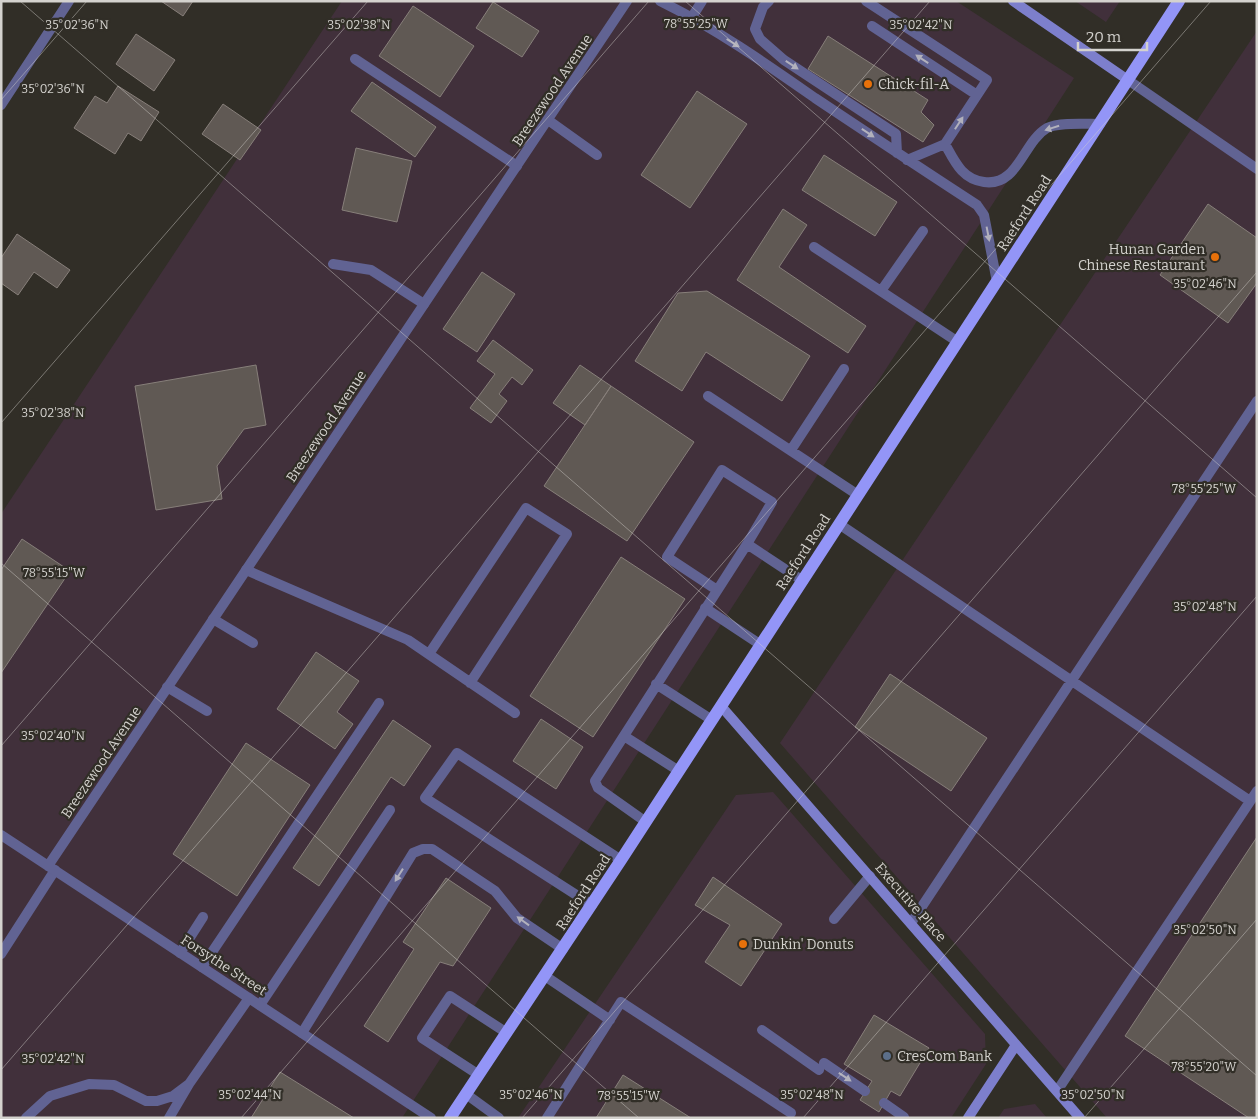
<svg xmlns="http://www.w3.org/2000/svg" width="1258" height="1119" viewBox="0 0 1258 1119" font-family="Bitter,serif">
<rect width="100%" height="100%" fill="#312e27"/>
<path fill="#41303b" d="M342 1H956L1074 78 402 1118H1V514Z
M1075 1H1120L1106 22Z
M1257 31V1118H1107L780 743Z
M773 792 985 1034 986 1064 951 1118H518L736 795Z
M1035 1104 1047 1118H998L1004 1109Z"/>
<path fill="#605954" stroke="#877f7a" d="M161 1H193L183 16Z
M493 2 539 31 522 57 476 28Z
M413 6 474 46 440 97 379 56Z
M136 34 175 60 154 91 116 64Z
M828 36 928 100 921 112 934 125 923 142 808 69Z
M372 82 436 127 415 157 351 111Z
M118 86 159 112 141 141 128 133 115 154 74 128 95 96 107 103Z
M697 91 747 124 690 208 641 175Z
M223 104 261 130 240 160 202 134Z
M356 148 412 161 397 222 342 210Z
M824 155 897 202 875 236 802 190Z
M1208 204 1257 238V283L1228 323 1160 275Z
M783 209 807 225 779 267 866 326 848 353 737 280Z
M17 234 70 270 57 288 34 272 18 295 1 283V258Z
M482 272 515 294 477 352 443 329Z
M707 291 810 356 782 401 706 352 682 391 635 361 678 293Z
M493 340 533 370 522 385 512 377 499 394 507 401 491 423 470 408 495 374 477 361Z
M256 365 266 425 244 429 217 466 222 499 156 510 135 386Z
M580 365 611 386 585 425 553 403Z
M611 386 694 442 627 541 544 486Z
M22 539 70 571 1 673V570Z
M621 557 685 599 593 737 530 696Z
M316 652 359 681 337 712 353 724 335 749 277 709Z
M890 674 987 738 951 791 855 727Z
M541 719 583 747 556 789 513 761Z
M393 720 431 746 404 786 391 777 319 886 293 868Z
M246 743 310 785 237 896 173 854Z
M1257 837V1118H1249L1125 1036Z
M713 877 782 924 741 986 705 962 730 925 695 905Z
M446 878 491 908 453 966 440 962 388 1042 364 1026 414 949 403 942Z
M874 1015 929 1048 900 1096 891 1091 879 1112 860 1100 872 1081 844 1064Z
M280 1072 354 1118H251Z
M623 1075 691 1118H596Z"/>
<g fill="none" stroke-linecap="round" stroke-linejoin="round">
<path stroke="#616393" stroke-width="10" d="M660 1C715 28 765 63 815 98 869 134 923 170 977 205L984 215 997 282
M769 1 763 7 755 29 760 39 784 60 896 134 897 153
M866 1 987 80 945 144 907 160
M692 17 702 1
M872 26 977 95
M355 59 517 166
M1128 80 1257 169
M548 120 597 155
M945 144C955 162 962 179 984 182 1018 187 1023 142 1047 128 1059 122 1086 124 1100 124
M814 247 958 342
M333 264 371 270 424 304
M881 291 923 231
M708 396 858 495
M791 450 844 369
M839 524 1250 801
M747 544 803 581
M246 570 408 640 515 713
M705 608 761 645
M213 619 253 643
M429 654 526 508 567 534 470 683
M656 684 712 720
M167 687 207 711
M624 736 679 771
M646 822 598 788 595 781 747 544 772 502 722 470 667 557 717 590
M592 905 425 798 457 753 621 860
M834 919 870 876
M911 923 1257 401
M180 953 203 917
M1 954 55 870
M202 967 379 703
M545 976 610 1020
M260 1005 390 810
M762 1030 819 1070
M302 1033 413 853 423 849H432L495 891 517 918 563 949
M824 1063 865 1091
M479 1075 422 1038 450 996 507 1033
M1057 1091 1257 791
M466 1094 499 1118
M884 1103 904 1117
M26 1118 50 1096 89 1084 114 1085 146 1101H157L173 1096 189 1084
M169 1118 189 1084 249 998
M547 1118 621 1002 791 1113"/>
<path stroke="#616393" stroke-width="10" d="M1 105 69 1
M1 835 431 1118
M48 866 627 1"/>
<path stroke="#7d7fcc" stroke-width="10" d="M1013 1 1128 80
M721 706 1080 1118
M968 1118 1016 1045"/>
<path stroke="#9395f7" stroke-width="12" d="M450 1118 621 860 1179 1"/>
</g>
<defs><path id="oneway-solid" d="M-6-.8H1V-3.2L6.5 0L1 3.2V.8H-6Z" transform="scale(1.25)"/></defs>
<g fill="#b2b1bc">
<use href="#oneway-solid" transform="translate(733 43) rotate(32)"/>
<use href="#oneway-solid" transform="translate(922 59) rotate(-147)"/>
<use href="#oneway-solid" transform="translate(792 65) rotate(33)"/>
<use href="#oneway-solid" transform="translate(959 123) rotate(-57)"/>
<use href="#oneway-solid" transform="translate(1052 128) rotate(162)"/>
<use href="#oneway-solid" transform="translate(868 133) rotate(34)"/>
<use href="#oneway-solid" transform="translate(988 234) rotate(79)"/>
<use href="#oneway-solid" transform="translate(399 875) rotate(122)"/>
<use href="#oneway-solid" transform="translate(523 921) rotate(-144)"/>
<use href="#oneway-solid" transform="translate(845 1077) rotate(34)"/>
</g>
<path fill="none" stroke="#d4d2ce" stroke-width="1" stroke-opacity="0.45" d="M20 1 1257 1076M685 1 1257 498M1 100 87 1M1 423 368 1M1 563 639 1118M1 746 649 1M1 1070 930 1M241 1118 1211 1M522 1118 1257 272M803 1118 1257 596M1084 1118 1257 919"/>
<g fill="#e8710a" stroke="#312e27" stroke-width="2">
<circle cx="868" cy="84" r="5"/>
<circle cx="1215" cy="257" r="5"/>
<circle cx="743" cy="944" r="5"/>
</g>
<circle fill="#5c6f8a" stroke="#312e27" stroke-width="2" cx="887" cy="1056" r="5"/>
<g text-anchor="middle" stroke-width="4.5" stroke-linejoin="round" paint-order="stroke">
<g font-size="14" fill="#d4d2ce" stroke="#312e27" text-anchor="start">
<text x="878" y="89">Chick-fil-A</text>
<text x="1205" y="254" text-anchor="end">Hunan Garden<tspan x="1205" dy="16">Chinese Restaurant</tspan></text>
<text x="753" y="949">Dunkin' Donuts</text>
<text x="897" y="1061">CresCom Bank</text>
</g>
<g font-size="14" fill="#d4d2ce" stroke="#312e27">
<text transform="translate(552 90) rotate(-56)" y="5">Breezewood Avenue</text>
<text transform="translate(1024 213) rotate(-57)" y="5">Raeford Road</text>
<text transform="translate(326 426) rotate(-56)" y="5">Breezewood Avenue</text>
<text transform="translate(803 552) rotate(-57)" y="5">Raeford Road</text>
<text transform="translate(101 762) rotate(-56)" y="5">Breezewood Avenue</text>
<text transform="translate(583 892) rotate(-57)" y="5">Raeford Road</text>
<text transform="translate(911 902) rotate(49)" y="5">Executive Place</text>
<text transform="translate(224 965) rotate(33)" y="5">Forsythe Street</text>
</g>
</g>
<g font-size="12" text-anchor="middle" fill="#d4d2ce" stroke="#312e27" stroke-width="4.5" stroke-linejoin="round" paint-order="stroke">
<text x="696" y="28">78°55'25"W</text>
<text x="921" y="29">35°02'42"N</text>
<text x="77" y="29">35°02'36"N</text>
<text x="359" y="29">35°02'38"N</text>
<text x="53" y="93">35°02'36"N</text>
<text x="1205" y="288">35°02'46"N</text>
<text x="53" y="417">35°02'38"N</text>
<text x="1204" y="493">78°55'25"W</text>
<text x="54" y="577">78°55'15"W</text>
<text x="1205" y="611">35°02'48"N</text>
<text x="53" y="740">35°02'40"N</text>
<text x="1205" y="934">35°02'50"N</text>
<text x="53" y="1063">35°02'42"N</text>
<text x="1204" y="1071">78°55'20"W</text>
<text x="250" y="1099">35°02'44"N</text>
<text x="531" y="1099">35°02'46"N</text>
<text x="812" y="1099">35°02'48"N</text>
<text x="1093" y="1099">35°02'50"N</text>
<text x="629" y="1100">78°55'15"W</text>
</g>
<rect width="1258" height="1119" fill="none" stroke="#d4d2ce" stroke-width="5"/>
<path d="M1078 42v8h69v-8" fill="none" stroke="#d4d2ce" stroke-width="2.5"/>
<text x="1086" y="42" font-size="15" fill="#d4d2ce" stroke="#312e27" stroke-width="4" paint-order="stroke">20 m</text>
</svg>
